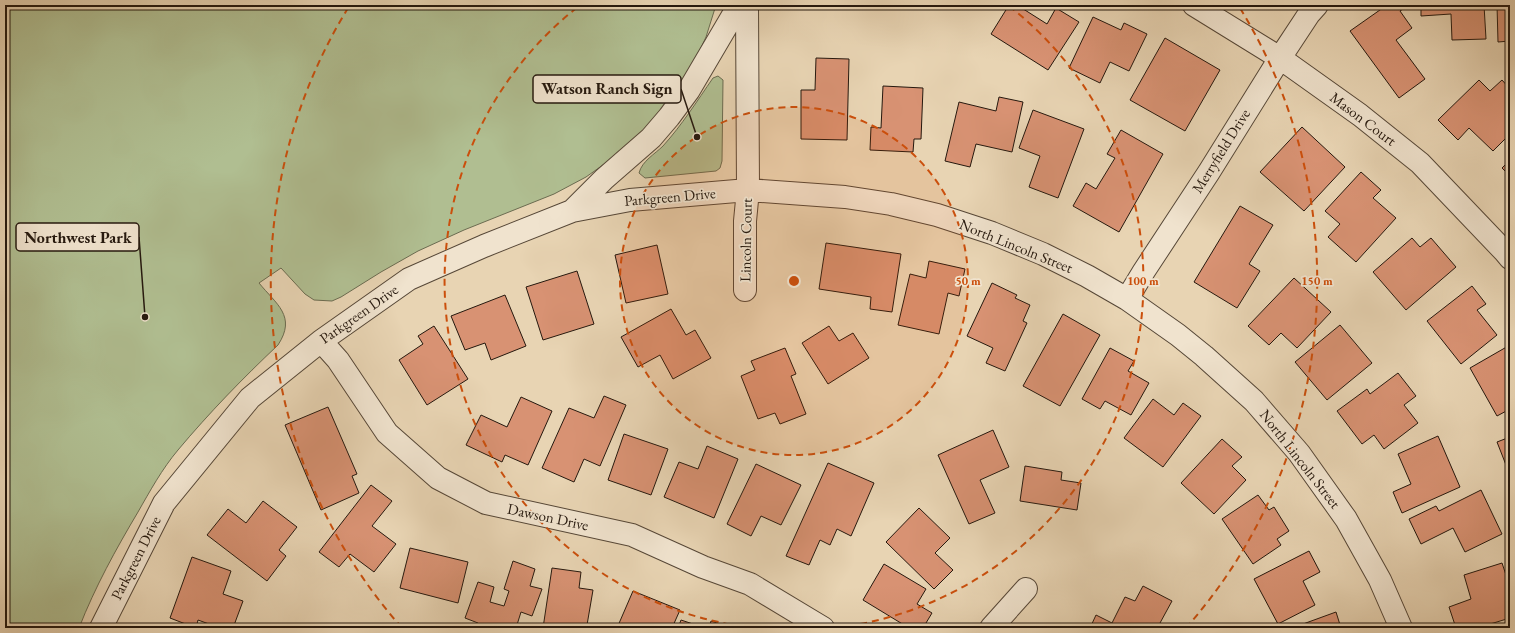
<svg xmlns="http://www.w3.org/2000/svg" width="1515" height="633" viewBox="0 0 1515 633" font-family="'EB Garamond',serif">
<rect width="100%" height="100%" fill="#e8d4b3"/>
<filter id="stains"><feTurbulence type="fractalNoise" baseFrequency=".005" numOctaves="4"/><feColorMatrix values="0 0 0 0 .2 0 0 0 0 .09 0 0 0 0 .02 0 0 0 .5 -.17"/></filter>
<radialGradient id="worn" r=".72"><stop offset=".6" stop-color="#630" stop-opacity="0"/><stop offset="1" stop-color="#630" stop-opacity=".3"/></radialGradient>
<path fill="#b0be91" stroke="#6a6b50" d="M5 5H716L706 37 692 67 674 96 636 140 610 160 586 177 554 194 464 230 418 251 381 272 341 297 332 301 314 300 305 294 281 268 259 283C276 304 297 316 278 345 243 378 209 413 178 450 162 469 150 491 138 512 116 549 95 587 79 628H5Z
M718 76 723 80 722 161 720 168 716 171 645 178 639 173C642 161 655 154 663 146 682 125 697 101 713 78Z"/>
<path fill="#d89273" stroke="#25180e" d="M1009 5H1017L1047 24 1056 8 1079 22 1048 70 991 34Z
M1387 5H1401L1403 9 1400 11 1412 28 1396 40 1425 79 1399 98 1350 31Z
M1421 5H1484L1486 39 1452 40 1451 14 1421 16Z
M1497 5H1510V41L1498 42Z
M1093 17 1121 30 1124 23 1147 34 1129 71 1110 62 1100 83 1069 68Z
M1165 38 1220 70 1185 131 1130 100Z
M816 58 849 59 847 140 801 139V90H815Z
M1479 80 1490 91 1502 80 1510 89V134L1493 151 1469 128 1458 140 1438 120Z
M883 86 923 88 921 139H914L913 152 870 150 871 127 881 128Z
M999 97 1023 102 1012 152 976 144 970 167 945 161 959 102 996 111Z
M1033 110 1084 129 1058 198 1029 187 1040 156 1019 148Z
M1302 127 1345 167 1304 211 1260 172Z
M1121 130 1163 154 1119 232 1073 206 1086 183 1096 189 1115 158 1107 154Z
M1510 160V176L1502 168Z
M1361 172 1381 190 1373 198 1396 218 1356 262 1328 237 1340 224 1325 211Z
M1240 206 1273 225 1249 264 1260 271 1237 308 1194 282Z
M1412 238 1420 247 1431 238 1456 267 1406 310 1373 272Z
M826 243 901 254 892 312 870 309 871 297 819 289Z
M657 245 668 294 626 303 615 255Z
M929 261 965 269 959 296 948 293 939 334 898 325 910 274 926 278Z
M577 271 594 324 543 340 526 287Z
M1294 278 1331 312 1297 348 1281 333 1269 345 1248 326Z
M992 283 1017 295 1015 298 1030 305 1023 321 1027 323 1005 371 986 363 993 348 967 336Z
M1472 286 1486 304 1477 310 1497 335 1461 364 1427 321Z
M505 295 526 346 491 360 485 343 465 350 451 316Z
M671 309 686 335 695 330 711 358 673 379 660 355 638 367 621 337Z
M1063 314 1100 335 1060 406 1023 386Z
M1340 325 1372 363 1327 400 1295 362Z
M434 326 468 379 427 405 399 360 423 344 418 336Z
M829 326 839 341 853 333 869 358 828 384 802 343Z
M1510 345V409L1497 416 1470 368Z
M785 348 796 374 791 376 806 414 780 424 775 413 758 419 741 376 755 370 751 361Z
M1110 348 1134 361 1128 371 1149 383 1131 415 1105 401 1100 409 1082 399Z
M1398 373 1416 396 1404 405 1418 423 1384 449 1374 435 1362 444 1337 411 1367 389 1370 394Z
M604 396 626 405 600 466 584 459 574 482 542 468 569 408 594 418Z
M521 397 552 411 528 465 505 455 502 462 466 445 481 415 507 427Z
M1153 399 1174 415 1183 403 1201 416 1163 467 1124 438Z
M328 407 357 474 352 476 359 493 321 510 285 425Z
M993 430 1009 467 980 480 995 513 969 524 938 455Z
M624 434 668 449 651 495 608 480Z
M1438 436 1460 487 1402 513 1393 492 1411 484 1398 454Z
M1510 437V463L1506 465 1497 442Z
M1222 439 1242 457 1232 466 1246 480 1214 514 1181 483Z
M707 446 738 459 714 518 664 497 679 462 698 469Z
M828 463 874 483 851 536 837 529 830 545 820 540 809 565 786 556Z
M756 464 801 485 781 525 761 516 751 536 727 524Z
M1025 466 1062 472 1061 480 1081 483 1077 510 1020 501Z
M371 485 392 501 372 526 396 544 374 572 350 554 339 567 319 552Z
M1481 490 1502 534 1465 552 1453 528 1421 544 1409 519 1436 506 1439 511Z
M1258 495 1269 510 1274 507 1289 531 1277 539 1281 545 1253 564 1222 519Z
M263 501 297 527 279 550 286 556 267 581 207 535 228 509 246 523Z
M919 508 950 538 935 553 953 570 934 589 886 542Z
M410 548 468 562 458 603 400 588Z
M1309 551 1320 572 1303 581 1315 605 1278 624 1254 579Z
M192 557 231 571 223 594 243 601 233 628H220L198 620 196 628 170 618Z
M513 561 535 569 530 586 542 589 532 616 521 612 516 628H476L478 623 465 618 478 582 494 587 490 602 504 606 509 591 504 589Z
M1502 563 1510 587V618L1477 628H1456L1449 607 1471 599 1464 575Z
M884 564 926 589 917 604 932 613 923 628H909L863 600Z
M552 568 581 572 579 588 593 590 587 625 582 624V628H543Z
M1143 586 1172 601 1160 623 1170 628H1090L1096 615 1112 623 1125 597 1135 601Z
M633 591 680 610 672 628H617Z
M1336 612 1341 628H1292Z
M681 620 705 628H678Z
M711 621 732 628H709Z"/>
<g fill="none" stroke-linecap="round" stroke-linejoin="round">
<defs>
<path id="street" d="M1194 5 1280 58 1360 115 1420 163 1505 252 1510 258
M572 211 604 179 651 138 669 117 689 90 739 5
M745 290V221L748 190 747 5
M1127 299 1144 271 1209 172 1280 58 1309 14 1317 5
M321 341 338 360 387 433 438 478 486 503 632 535 703 567 750 584 823 628
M101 628 164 503 250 398 321 341 409 279 484 246 572 211 630 200 748 190 845 197 891 204 937 215 992 233 1043 254 1087 276 1127 299 1178 335 1204 356 1254 401 1299 453 1346 519 1380 580 1401 628
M991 628 1026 589"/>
</defs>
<use href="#street" stroke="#564737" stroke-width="24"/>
<use href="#street" stroke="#f0e3ce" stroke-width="22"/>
</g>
<circle cx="794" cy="281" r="174" fill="#cb4f0c" fill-opacity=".12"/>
<g fill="none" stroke="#cb4f0c" stroke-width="2" stroke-dasharray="7 5">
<circle cx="794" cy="281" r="174"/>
<path d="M754 628A349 349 0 0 1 579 6M1009 6A349 349 0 0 1 834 628"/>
<path d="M402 628A523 523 0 0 1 348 8M1240 8A523 523 0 0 1 1186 628"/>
</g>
<g text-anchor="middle" stroke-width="3.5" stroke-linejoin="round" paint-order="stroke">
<g font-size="15" fill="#25180e" stroke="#f0e3ce">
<text transform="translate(1363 119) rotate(37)" y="5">Mason Court</text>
<text transform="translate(1221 151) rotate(-58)" y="5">Merryfield Drive</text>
<text transform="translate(670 197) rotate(-5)" y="5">Parkgreen Drive</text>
<text transform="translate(746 240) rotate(-89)" y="5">Lincoln Court</text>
<text transform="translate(1016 246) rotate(22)" y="5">North Lincoln Street</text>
<text transform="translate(359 314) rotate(-35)" y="5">Parkgreen Drive</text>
<text transform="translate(1300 459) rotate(52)" y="5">North Lincoln Street</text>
<text transform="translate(548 517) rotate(12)" y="5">Dawson Drive</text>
<text transform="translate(136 558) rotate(-63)" y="5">Parkgreen Drive</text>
</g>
</g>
<circle cx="794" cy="281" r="6" fill="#cb4f0c" stroke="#f0e3ce" stroke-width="2"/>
<g font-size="12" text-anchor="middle" font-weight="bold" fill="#cb4f0c" stroke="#f0e3ce" stroke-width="3.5" stroke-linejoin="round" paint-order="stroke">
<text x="968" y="285">50 m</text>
<text x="1143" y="285">100 m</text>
<text x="1317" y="285">150 m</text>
</g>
<path fill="none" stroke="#25180e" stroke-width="1.5" d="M697 137L681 89M145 317L139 237"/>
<g fill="#25180e" stroke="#f0e3ce" stroke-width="1.5">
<circle cx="697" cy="137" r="4"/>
<circle cx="145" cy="317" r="4"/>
</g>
<g fill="#f0e3ce" stroke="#25180e" stroke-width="1.5">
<rect x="533" y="75" width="148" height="28" rx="4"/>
<rect x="16" y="223" width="123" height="28" rx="4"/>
</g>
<g font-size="16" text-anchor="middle" font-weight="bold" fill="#25180e">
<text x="607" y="94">Watson Ranch Sign</text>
<text x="78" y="243">Northwest Park</text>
</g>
<rect width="1515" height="633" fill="none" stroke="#e8d4b3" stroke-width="20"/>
<rect x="6" y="6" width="1503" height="621" fill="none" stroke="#25180e" stroke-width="2"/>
<rect x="10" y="10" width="1495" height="613" fill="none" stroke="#25180e"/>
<rect width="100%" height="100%" filter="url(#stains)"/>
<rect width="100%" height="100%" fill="url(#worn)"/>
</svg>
